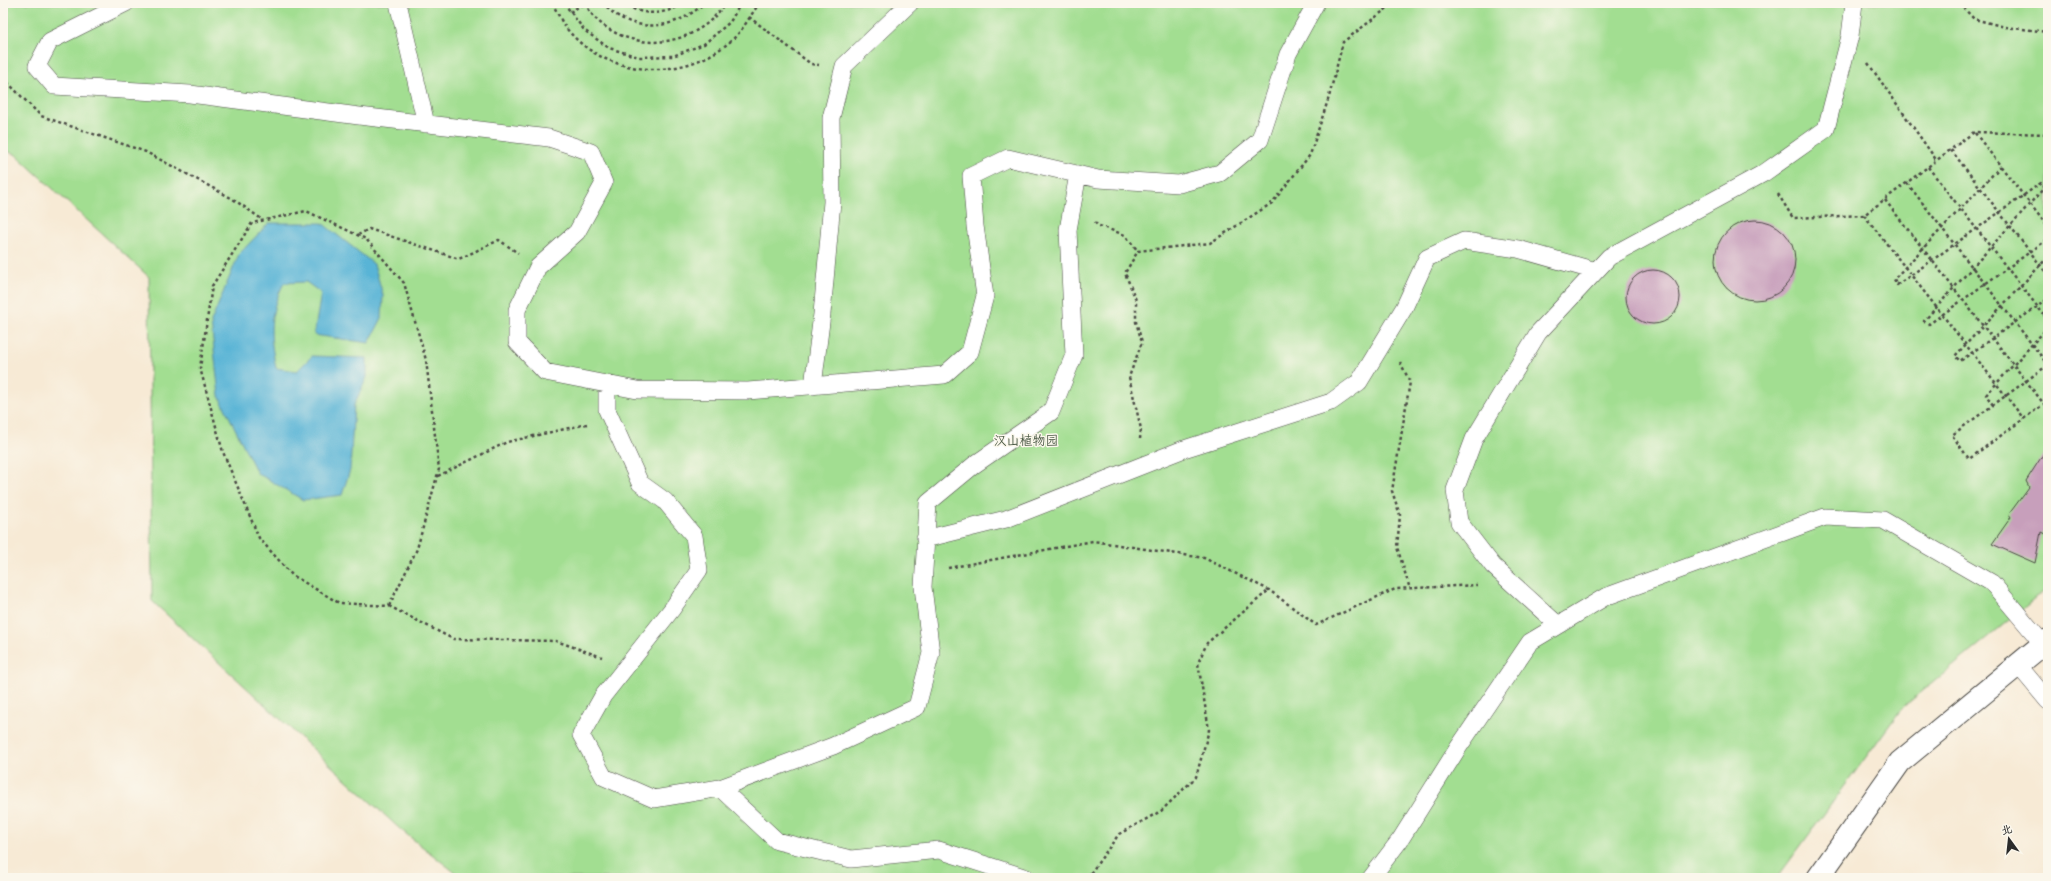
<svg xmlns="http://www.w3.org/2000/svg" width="2051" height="881" viewBox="0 0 2051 881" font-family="Itim,'LXGW WenKai TC',sans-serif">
<rect width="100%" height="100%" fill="#fbf7ec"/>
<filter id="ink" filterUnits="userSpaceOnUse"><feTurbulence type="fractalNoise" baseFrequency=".025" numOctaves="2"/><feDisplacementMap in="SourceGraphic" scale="8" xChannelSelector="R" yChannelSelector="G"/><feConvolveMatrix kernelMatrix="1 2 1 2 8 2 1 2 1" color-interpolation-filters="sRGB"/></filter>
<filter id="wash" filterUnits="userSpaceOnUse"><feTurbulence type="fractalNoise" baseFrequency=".012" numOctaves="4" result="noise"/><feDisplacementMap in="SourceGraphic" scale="16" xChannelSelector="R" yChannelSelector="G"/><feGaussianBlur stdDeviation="0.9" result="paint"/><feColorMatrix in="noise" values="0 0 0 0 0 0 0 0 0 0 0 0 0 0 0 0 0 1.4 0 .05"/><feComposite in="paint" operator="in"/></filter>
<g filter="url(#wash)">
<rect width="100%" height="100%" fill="#f7ead5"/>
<path fill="#a2de91" stroke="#66845e" d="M3 3H2048V588L1902 708 1777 878H462L400 829 152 601 149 277 15 154 3 150Z"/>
<path fill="#59b4d6" stroke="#427080" d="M269 223H322L374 264 383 295 382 318 369 343 314 335 321 293 306 282 284 283C268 314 269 335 276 368L297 371 312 356 367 358V377L354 405 350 470 342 495 303 500 257 473 219 396 211 322 239 254Z"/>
<g id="blocks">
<path fill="#c79fbb" d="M1715 260a40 40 0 1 1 80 0a40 40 0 1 1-80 0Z
M1626 297a27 27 0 1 1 54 0a27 27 0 1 1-54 0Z
M2048 451V534L2047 535 2041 532 2035 563 1992 544 2011 517 2009 514 2029 487 2026 481 2044 453Z"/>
</g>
</g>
<g filter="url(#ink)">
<use href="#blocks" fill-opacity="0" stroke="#4a4844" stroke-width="1"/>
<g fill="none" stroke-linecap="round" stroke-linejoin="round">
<defs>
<path id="lane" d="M126 3 50 41 37 66 54 86 190 94 359 116 549 138 591 152 604 183 577 232 538 267 517 310V342L545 372 637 390 748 391 944 375 970 352 985 296 975 226 971 176 1008 158 1098 179 1179 184 1220 173 1260 140 1288 54 1316 3
M398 3 426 124
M607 384V410L640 483 665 501 694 536 699 570 672 609 603 696 581 735 604 777 654 799 720 788 833 746 917 707 931 653 923 587 928 503 974 465 1051 412 1074 355 1068 230 1078 174
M813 386 822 314 832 202 831 118 844 66 910 3
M925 539 1006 519 1184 449 1331 402 1359 382 1404 308 1427 258 1464 241 1518 249 1596 271
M1558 625 1493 566 1459 522 1455 490 1474 439 1538 333 1609 257 1764 173 1826 129 1850 36 1854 3
M2018 665 2048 701
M720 788 777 841 851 859 939 850 1027 878
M1371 878 1400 840 1458 748 1530 642 1605 597 1825 517 1883 520 1992 583 2043 644"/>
<path id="secondary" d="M1818 878 1900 762 2048 640"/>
</defs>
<use href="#lane" stroke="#4a4844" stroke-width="18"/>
<use href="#secondary" stroke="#4a4844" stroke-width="24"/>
<path stroke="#4a4844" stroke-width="2.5" stroke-dasharray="3 3" stroke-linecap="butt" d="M552 3C557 11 561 22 567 29 607 79 686 82 733 39 742 31 749 18 756 8L758 3
M564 3 584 30 609 48 639 57 673 56 704 44 730 22 741 3
M585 3C588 8 591 14 595 18 633 56 698 47 725 3
M603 3C630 35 676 31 704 3
M622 3C641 16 665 16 684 3
M1920 3 1922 5 1925 3
M1959 3 1974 19 2005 27 2048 32
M570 12 585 3
M749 17 811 64 819 65
M1868 63 1937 161
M3 78 41 116 146 152 233 199 263 220
M1975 133 2048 227
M1951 150 2048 275
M2001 166 1894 279 1897 285 2041 183 2044 188 1924 321 1929 324 2048 239
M1928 167 2048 320
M1907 183 2048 365
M1778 194 1793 218 1864 215 1974 132 2048 134
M1885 200 2044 404
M1864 215 2024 419
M1095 222 1097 225 1125 235 1138 251
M358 235 369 229 459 259 499 240 518 253
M2048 257 1955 356 1960 361 2048 299
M1400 362 1410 382 1392 491 1400 515 1397 547 1410 589
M2048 365 1952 435 1969 459 2048 401
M1993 405 1986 395 2048 327
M1140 439 1141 429 1129 377 1142 342 1136 322V300L1125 273 1138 251 1210 243 1272 203 1310 155 1329 97 1343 42 1394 3
M438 476 507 442 587 424
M948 568 1093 541 1204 558 1269 590 1316 625 1395 589 1477 585
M389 606 417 549 439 469 426 360 404 283 366 239 306 211 252 223 212 286 200 368 223 452 259 538 292 575 339 603 389 606 453 639 556 641 602 657
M1087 878 1119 834 1161 811 1196 777 1209 730 1198 663 1207 643 1269 590"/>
<use href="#lane" stroke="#fff" stroke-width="17"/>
<use href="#secondary" stroke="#fff" stroke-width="22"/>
</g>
</g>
<g text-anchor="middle" stroke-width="3" stroke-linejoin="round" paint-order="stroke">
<g font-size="13" fill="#495844" stroke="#fbf7ec">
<text x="1026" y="445">汉山植物园</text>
</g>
</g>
<rect width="2051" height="881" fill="none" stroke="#fbf7ec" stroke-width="16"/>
<g transform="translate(2009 839) rotate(345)" stroke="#fbf7ec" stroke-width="3" paint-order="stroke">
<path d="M0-3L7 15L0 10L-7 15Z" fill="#2b2b2b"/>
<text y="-6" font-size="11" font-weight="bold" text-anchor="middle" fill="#2b2b2b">北</text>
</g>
</svg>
